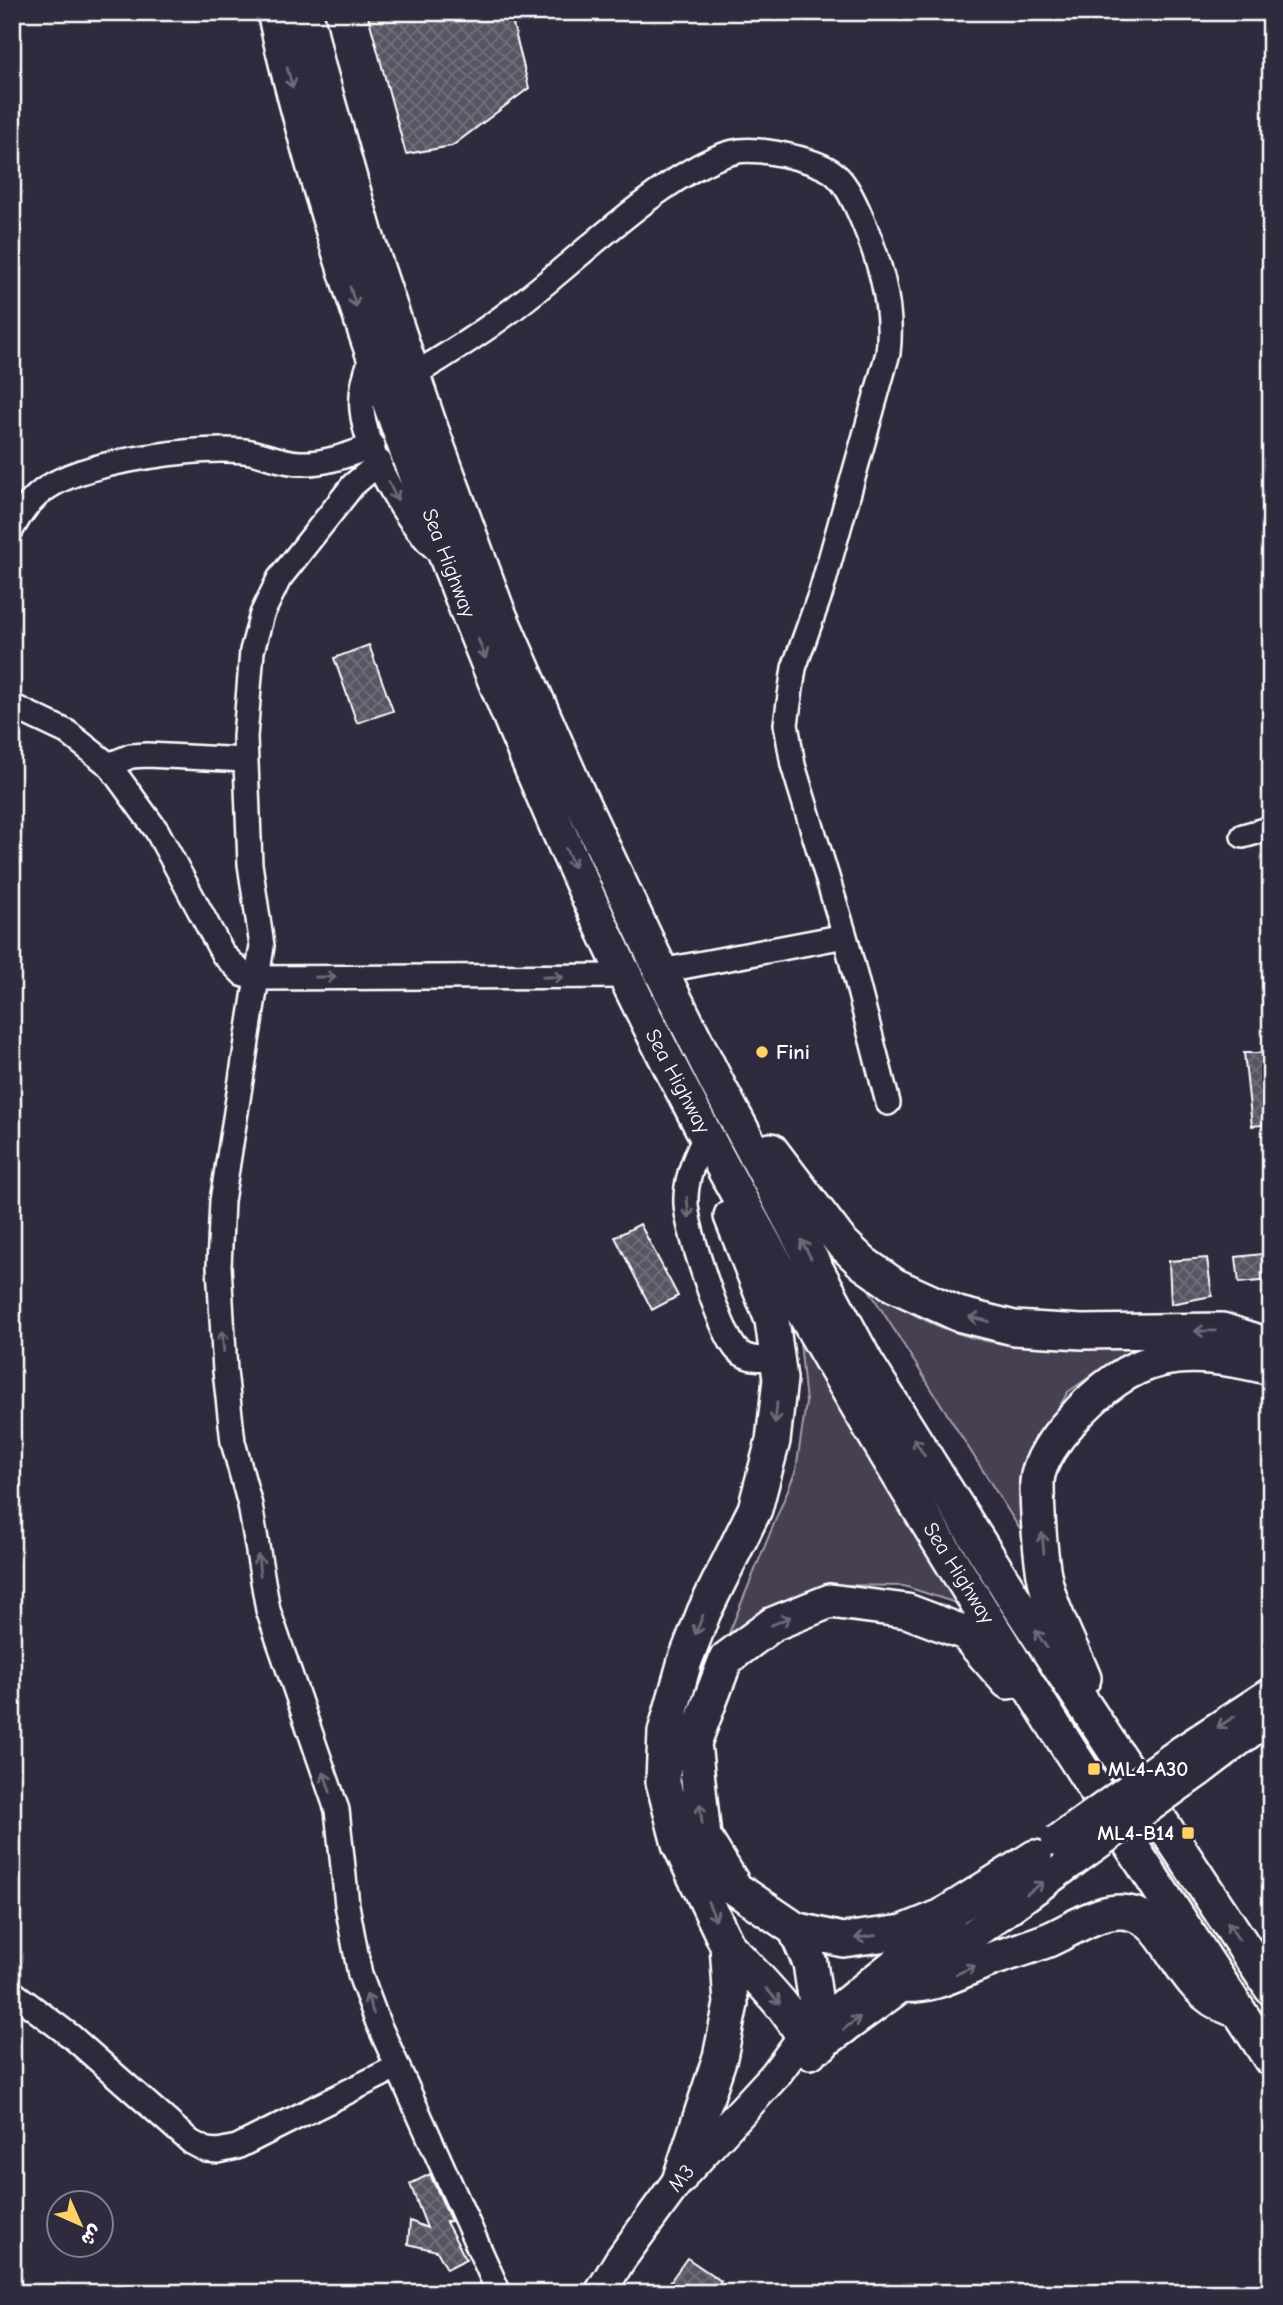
<svg xmlns="http://www.w3.org/2000/svg" width="1283" height="2305" viewBox="0 0 1283 2305" font-family="'Comic Neue','Playpen Sans Arabic',sans-serif">
<defs>
<pattern id="building-cross-hatch" width="8" height="8" patternUnits="userSpaceOnUse" patternTransform="scale(1.75)"><rect width="8" height="8" fill="#595564"/><path d="M0 0l8 8M0 8l8-8" fill="none" stroke="#726e7b"/></pattern>
</defs>
<rect width="100%" height="100%" fill="#2f2a3d"/>
<filter id="ink" filterUnits="userSpaceOnUse"><feTurbulence type="fractalNoise" baseFrequency=".0143" numOctaves="2"/><feDisplacementMap in="SourceGraphic" scale="14" xChannelSelector="R" yChannelSelector="G"/><feConvolveMatrix kernelMatrix="1 2 1 2 8 2 1 2 1" color-interpolation-filters="sRGB"/></filter>
<g filter="url(#ink)">
<path fill="#464152" stroke="#a2a0a8" stroke-width="2" d="M869 1290C907 1312 945 1333 987 1341 1040 1352 1095 1347 1148 1346L1105 1366 1068 1392 1038 1443 1028 1542Z
M798 1321 959 1604 904 1586 838 1585 777 1603 727 1638 796 1470 806 1403Z"/>
<path fill="url(#building-cross-hatch)" stroke="#fff" stroke-width="2" d="M367 12H510L529 88 452 146 406 154Z
M369 645 393 711 357 723 334 658Z
M1244 1053H1271V1124L1252 1126Z
M640 1224 678 1296 652 1310 615 1237Z
M1271 1253V1280L1239 1283 1236 1257Z
M1207 1258 1212 1296 1171 1304 1169 1261Z
M430 2174 451 2221 446 2222 466 2259 447 2269 437 2251 408 2244 410 2221 427 2228 410 2184Z
M687 2258 721 2281 712 2293H662Z"/>
<g fill="none" stroke-linecap="round" stroke-linejoin="round">
<defs>
<path id="minor" d="M372 357C365 374 360 391 362 410 367 455 405 522 438 551
M413 375C454 351 494 325 531 295 581 256 674 166 734 152 756 146 812 159 831 171 844 180 852 197 858 210 878 255 894 304 888 353L821 592 794 668 786 724 793 765 845 936 888 1103
M380 462 353 485 279 579 262 614 252 651 245 737 250 864 262 946 222 1201 219 1266 225 1371 233 1442 250 1505 268 1610 337 1810 347 1905 360 1975 378 2023 499 2293
M12 529C22 510 36 493 55 483 95 461 198 446 244 451 263 453 281 463 301 463 326 464 350 454 373 446
M12 706 67 732 109 765 157 831 223 954 244 975 257 978 625 976
M109 765 131 756 147 755 246 760
M1243 836 1271 828
M661 971 845 936
M702 1143C693 1162 685 1182 686 1204 687 1228 721 1334 737 1350 748 1361 763 1359 777 1357
M12 1992 72 2037 191 2142 206 2150 218 2151 237 2147 397 2067"/>
<path id="major" d="M1182 1751 1271 1693
M1199 1771 1271 1716
M831 2038 1072 1862
M600 2293 620 2260 680 2178 775 2075 804 2036 949 1920"/>
<path id="highway" d="M274 12C311 177 365 337 423 496 497 694 578 888 675 1076 850 1417 1061 1739 1271 2060
M306 12 318 66 366 235 429 423 497 609 579 796 661 971 718 1085 866 1362 1017 1603 1271 1988
M771 1150 840 1241 863 1263 894 1285 958 1314 1014 1328 1082 1332 1222 1330 1271 1346
M1084 1678C1072 1648 1053 1615 1046 1584 1040 1560 1037 1507 1037 1482 1038 1462 1057 1436 1070 1422 1133 1350 1182 1346 1271 1368
M1008 1682 965 1633 907 1611 830 1601 773 1624 726 1659 694 1743 704 1837 736 1889 795 1929 843 1940 903 1932 942 1916 1035 1857
M795 1929 810 1963 822 2044
M727 1945C756 1978 794 2010 810 2052
M901 1985C935 1988 961 1970 992 1959 1011 1953 1030 1947 1048 1940 1074 1929 1104 1905 1133 1914 1172 1925 1179 1991 1230 2008
M680 2178 720 2057 731 2004 727 1945 679 1844 663 1782 665 1732 685 1661 704 1612 755 1509 773 1441 780 1379 772 1320 731 1216"/>
</defs>
<use href="#minor" stroke="#fff" stroke-width="28"/>
<use href="#major" stroke="#fff" stroke-width="35"/>
<use href="#highway" stroke="#fff" stroke-width="38"/>
<use href="#minor" stroke="#2f2a3d" stroke-width="23"/>
<use href="#major" stroke="#2f2a3d" stroke-width="30"/>
<use href="#highway" stroke="#2f2a3d" stroke-width="33"/>
<defs>
<path id="major-bridge" d="M1057 1841 1182 1751
M1072 1862 1199 1771"/>
</defs>
<use href="#major-bridge" stroke="#fff" stroke-width="35" stroke-linecap="butt"/>
<use href="#major-bridge" stroke="#2f2a3d" stroke-width="30"/>
</g>
<defs><path id="oneway-shaft" d="M-6 0H5M1.5-3L5.5 0L1.5 3" fill="none" stroke-width="1.6" stroke-linecap="round" stroke-linejoin="round" transform="scale(1.75)"/></defs>
<g stroke="#6d6a77">
<use href="#oneway-shaft" transform="translate(290 78) rotate(74)"/>
<use href="#oneway-shaft" transform="translate(353 297) rotate(73)"/>
<use href="#oneway-shaft" transform="translate(393 491) rotate(64)"/>
<use href="#oneway-shaft" transform="translate(482 649) rotate(69)"/>
<use href="#oneway-shaft" transform="translate(570 858) rotate(65)"/>
<use href="#oneway-shaft" transform="translate(326 977)"/>
<use href="#oneway-shaft" transform="translate(553 977)"/>
<use href="#oneway-shaft" transform="translate(688 1208) rotate(84)"/>
<use href="#oneway-shaft" transform="translate(806 1249) rotate(-118)"/>
<use href="#oneway-shaft" transform="translate(979 1319) rotate(-166)"/>
<use href="#oneway-shaft" transform="translate(1205 1331) rotate(179)"/>
<use href="#oneway-shaft" transform="translate(223 1341) rotate(-94)"/>
<use href="#oneway-shaft" transform="translate(776 1413) rotate(96)"/>
<use href="#oneway-shaft" transform="translate(919 1447) rotate(-122)"/>
<use href="#oneway-shaft" transform="translate(1043 1543) rotate(-95)"/>
<use href="#oneway-shaft" transform="translate(259 1565) rotate(-96)"/>
<use href="#oneway-shaft" transform="translate(781 1621) rotate(-24)"/>
<use href="#oneway-shaft" transform="translate(699 1625) rotate(112)"/>
<use href="#oneway-shaft" transform="translate(1041 1639) rotate(-124)"/>
<use href="#oneway-shaft" transform="translate(1226 1722) rotate(147)"/>
<use href="#oneway-shaft" transform="translate(327 1782) rotate(-108)"/>
<use href="#oneway-shaft" transform="translate(701 1814) rotate(-96)"/>
<use href="#oneway-shaft" transform="translate(1035 1888) rotate(-36)"/>
<use href="#oneway-shaft" transform="translate(712 1911) rotate(66)"/>
<use href="#oneway-shaft" transform="translate(1233 1931) rotate(-123)"/>
<use href="#oneway-shaft" transform="translate(865 1937) rotate(172)"/>
<use href="#oneway-shaft" transform="translate(966 1970) rotate(-23)"/>
<use href="#oneway-shaft" transform="translate(773 1996) rotate(47)"/>
<use href="#oneway-shaft" transform="translate(370 2004) rotate(-110)"/>
<use href="#oneway-shaft" transform="translate(852 2023) rotate(-37)"/>
</g>
</g>
<g fill="#ffd166" stroke="#2f2a3d" stroke-width="2.5">
<circle cx="762" cy="1052" r="7"/>
<rect x="1087" y="1762" width="14" height="14" rx="3.5"/>
<rect x="1181" y="1826" width="14" height="14" rx="3.5"/>
</g>
<g text-anchor="middle" stroke-width="6" stroke-linejoin="round" paint-order="stroke">
<g font-size="21" fill="#fff" stroke="#2f2a3d">
<text transform="translate(449 563) rotate(69)" y="7">Sea Highway</text>
<text transform="translate(678 1081) rotate(62)" y="7">Sea Highway</text>
<text transform="translate(959 1573) rotate(58)" y="7">Sea Highway</text>
<text transform="translate(681 2178) rotate(-51)" y="7">M3</text>
</g>
<g font-size="21" font-weight="bold" fill="#fff" stroke="#2f2a3d" text-anchor="start">
<text x="776" y="1059">Fini</text>
<text x="1108" y="1776">ML4-A30</text>
<text x="1174" y="1840" text-anchor="end">ML4-B14</text>
</g>
</g>
<rect width="1283" height="2305" fill="none" stroke="#2f2a3d" stroke-width="42"/>
<rect x="21" y="21" width="1241" height="2263" fill="none" stroke="#fff" stroke-width="2.5" filter="url(#ink)"/>
<g transform="translate(80 2224) rotate(135)"><circle r="33" fill="#2f2a3d" stroke="#827f8b" stroke-width="2"/>
<path d="M0-5L12 26L0 18L-12 26Z" fill="#ffd166"/>
<text y="-10" font-size="19" font-weight="bold" text-anchor="middle" fill="#ffffff">ش</text>
</g>
</svg>
